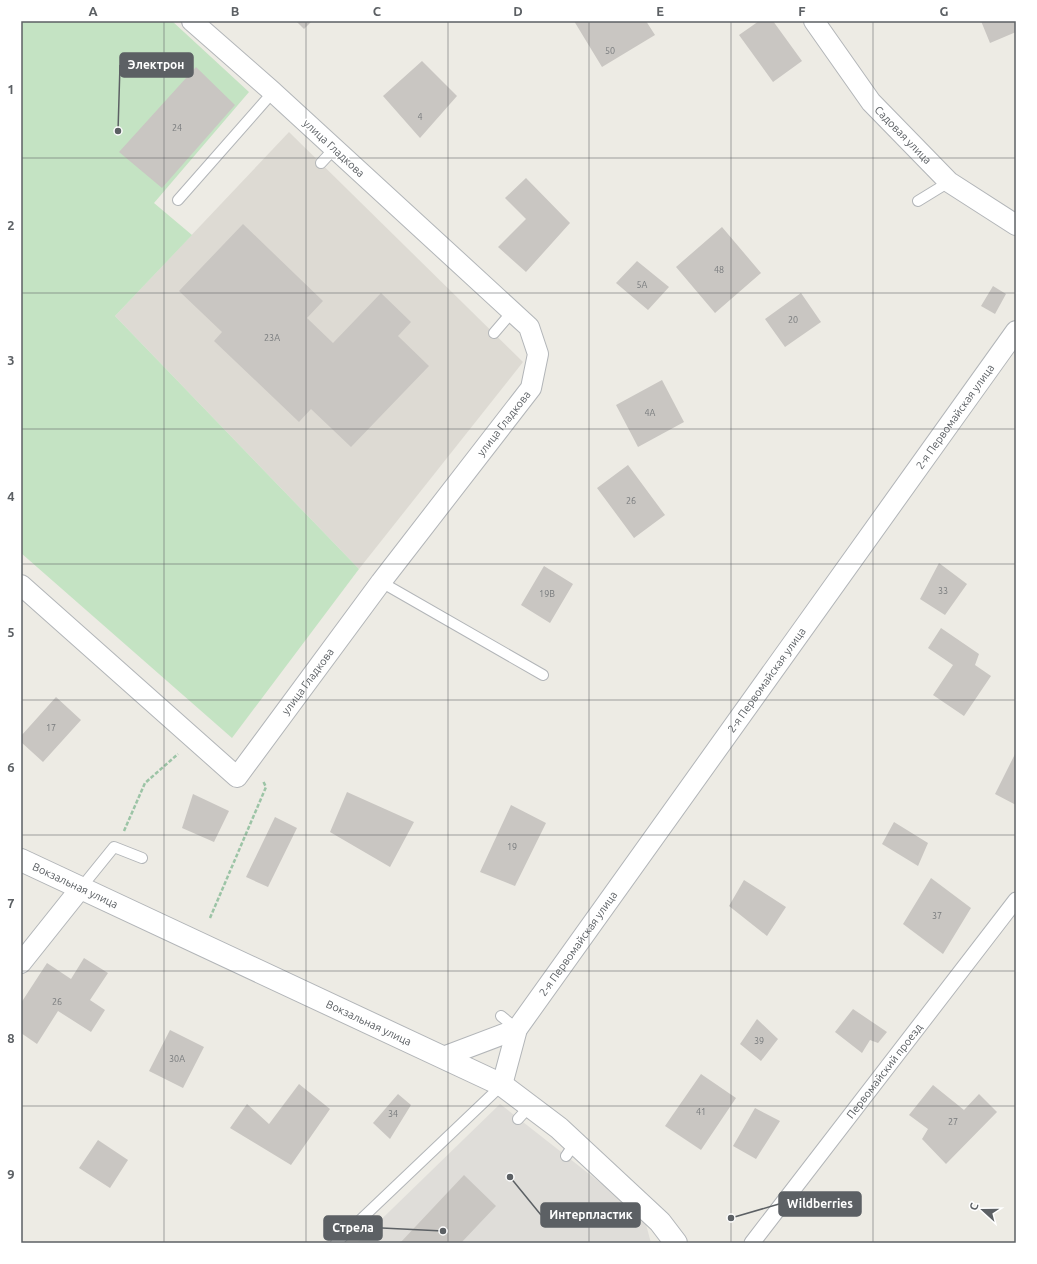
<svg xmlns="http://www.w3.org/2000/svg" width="1037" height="1264" viewBox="0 0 1037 1264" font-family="Ubuntu,sans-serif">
<rect width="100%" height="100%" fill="#edebe4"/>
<path fill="#dfddd9" d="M500 1104 644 1217 651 1243H357Z"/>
<path fill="#dddad3" d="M289 132 523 362 359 569 115 316Z"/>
<path fill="#c4e3c3" d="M21 21H172L249 92 154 203 192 235 115 316 359 569 232 738 21 553Z"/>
<path fill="#c9c6c2" d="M296 21H312L304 29Z
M574 21H646L655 35 602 67Z
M759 21H773L802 61 773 82 739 35Z
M981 21H1016V32L990 43Z
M422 61 457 96 420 138 383 96Z
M196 67 235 105 162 188 119 152Z
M526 178 570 223 526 272 498 247 526 219 505 198Z
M243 224 323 301 307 318 333 343 381 293 411 322 398 336 429 366 351 447 311 409 299 422 214 341 222 332 179 291Z
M722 227 761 273 715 313 676 267Z
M637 261 669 287 648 310 616 283Z
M993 286 1006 294 995 314 981 306Z
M801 293 821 322 785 347 765 319Z
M662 380 684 422 638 447 616 405Z
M628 465 665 515 634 538 597 488Z
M939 563 967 584 945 615 920 599Z
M544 566 573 584 550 623 521 605Z
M941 628 979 654 975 665 991 676 964 716 933 695 953 665 928 648Z
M56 697 81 720 43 762 21 742V736Z
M1015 754 1016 755V805L995 794Z
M347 792 414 822 390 867 330 832Z
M193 794 229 811 214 842 182 828Z
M511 805 546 823 515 886 480 872Z
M275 817 297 828 268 887 246 877Z
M894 822 928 843 918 866 882 844Z
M931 878 971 908 943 954 903 924Z
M744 880 786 907 767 936 729 906Z
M84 958 108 973 90 1000 105 1010 91 1032 58 1011 37 1044 21 1033V1003L47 963 71 979Z
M853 1009 887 1032 878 1043 870 1040 862 1053 835 1032Z
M757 1019 778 1039 761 1061 740 1044Z
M170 1030 204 1047 183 1088 149 1071Z
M701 1074 736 1098 701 1150 665 1126Z
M299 1084 330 1109 291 1165 230 1128 247 1104 269 1124Z
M933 1085 964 1110 979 1094 997 1112 946 1164 922 1139 928 1129 909 1115Z
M398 1094 411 1105 390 1139 373 1123Z
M755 1108 780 1121 756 1159 733 1146Z
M98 1140 128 1160 110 1188 79 1168Z
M464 1175 496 1206 461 1243H400Z"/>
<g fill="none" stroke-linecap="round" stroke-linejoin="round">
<defs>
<path id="service" d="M321 163 334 149
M178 200 273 92
M918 201 949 182
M494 333 512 312
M381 582 543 675
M80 889 114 847 142 858
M501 1016 517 1029
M518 1119 530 1106
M566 1156 575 1143
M336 1243 502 1085"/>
<g id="pedestrian">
<path id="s1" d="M752 1243 1016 900"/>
</g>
<g id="minor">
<path id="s2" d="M814 21 871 102 949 182 1016 225"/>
<path id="s3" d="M21 585 237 777 381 582 531 388 538 354 529 327 273 92 192 21"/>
<path d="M21 963 80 889"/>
<path d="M443 1057 517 1029"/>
<path id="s4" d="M502 1085 517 1029 1016 331"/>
</g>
<g id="tertiary">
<path id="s5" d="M21 860 502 1085 559 1128 660 1222 676 1243"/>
</g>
</defs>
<use href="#service" stroke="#b2b5b8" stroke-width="12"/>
<use href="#pedestrian" stroke="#b2b5b8" stroke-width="17"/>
<use href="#minor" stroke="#b2b5b8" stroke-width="22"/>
<use href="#tertiary" stroke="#b2b5b8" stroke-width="24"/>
<path stroke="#9cc4a6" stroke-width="2.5" stroke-dasharray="4 2" stroke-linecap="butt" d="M124 831 145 783 178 754
M210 918 266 787 263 781"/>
<use href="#service" stroke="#fff" stroke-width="10"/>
<use href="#pedestrian" stroke="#fff" stroke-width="15"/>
<use href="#minor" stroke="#fff" stroke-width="20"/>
<use href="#tertiary" stroke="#fff" stroke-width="22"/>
</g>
<path fill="none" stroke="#5c6064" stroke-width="1" stroke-opacity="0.55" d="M164 21V1243M306 21V1243M448 21V1243M589 21V1243M731 21V1243M873 21V1243M21 158H1016M21 293H1016M21 429H1016M21 564H1016M21 700H1016M21 835H1016M21 971H1016M21 1106H1016"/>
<g text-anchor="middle" stroke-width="3" stroke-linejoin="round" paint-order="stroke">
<g font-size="9" fill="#777a7c">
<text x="610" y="54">50</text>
<text x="420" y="120">4</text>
<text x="177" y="131">24</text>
<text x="719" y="273">48</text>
<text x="642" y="288">5А</text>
<text x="793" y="323">20</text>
<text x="272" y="341">23А</text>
<text x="650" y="416">4А</text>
<text x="631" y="504">26</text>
<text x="943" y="594">33</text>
<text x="547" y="597">19В</text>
<text x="51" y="731">17</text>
<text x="512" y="850">19</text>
<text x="937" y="919">37</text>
<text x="57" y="1005">26</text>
<text x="759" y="1044">39</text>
<text x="177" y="1062">30А</text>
<text x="701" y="1115">41</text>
<text x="393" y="1117">34</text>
<text x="953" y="1125">27</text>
</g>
<g font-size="11" fill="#5c6064" stroke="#fff">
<text dy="4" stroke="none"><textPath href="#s2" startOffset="145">Садовая улица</textPath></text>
<text transform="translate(334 148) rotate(43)" y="4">улица Гладкова</text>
<text dy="4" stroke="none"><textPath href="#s4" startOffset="811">2-я Первомайская улица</textPath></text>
<text dy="4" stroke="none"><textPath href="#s3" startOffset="732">улица Гладкова</textPath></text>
<text dy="4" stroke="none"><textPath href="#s4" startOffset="487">2-я Первомайская улица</textPath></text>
<text dy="4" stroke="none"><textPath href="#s3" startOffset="408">улица Гладкова</textPath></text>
<text dy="4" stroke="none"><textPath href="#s5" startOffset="60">Вокзальная улица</textPath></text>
<text dy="4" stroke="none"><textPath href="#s4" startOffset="163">2-я Первомайская улица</textPath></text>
<text dy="4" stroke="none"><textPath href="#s5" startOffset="384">Вокзальная улица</textPath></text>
<text dy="4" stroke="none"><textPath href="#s1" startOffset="217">Первомайский проезд</textPath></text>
</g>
</g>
<path fill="none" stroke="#5c6064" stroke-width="1.5" d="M118 131L120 65M731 1218L779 1204M510 1177L541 1215M443 1231L382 1228"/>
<g fill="#5c6064" stroke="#fff" stroke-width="1.5">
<circle cx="118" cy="131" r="4"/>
<circle cx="731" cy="1218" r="4"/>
<circle cx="510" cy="1177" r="4"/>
<circle cx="443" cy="1231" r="4"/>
</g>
<g fill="#5c6064" stroke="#5c6064" stroke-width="1.5">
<rect x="120" y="53" width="73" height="24" rx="4"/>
<rect x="779" y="1192" width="82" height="24" rx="4"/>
<rect x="541" y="1203" width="99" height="24" rx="4"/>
<rect x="324" y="1216" width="58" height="24" rx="4"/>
</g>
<g font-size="12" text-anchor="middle" font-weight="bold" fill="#fff">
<text x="156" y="69">Электрон</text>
<text x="820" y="1208">Wildberries</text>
<text x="591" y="1219">Интерпластик</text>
<text x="353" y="1232">Стрела</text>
</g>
<rect width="1037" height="1264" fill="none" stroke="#ffffff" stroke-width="44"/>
<g transform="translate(983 1210) rotate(291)" stroke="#ffffff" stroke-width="3" paint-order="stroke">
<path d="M0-3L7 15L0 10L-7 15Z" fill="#5c6064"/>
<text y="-6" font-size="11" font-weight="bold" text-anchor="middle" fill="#5c6064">С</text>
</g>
<rect x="22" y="22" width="993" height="1220" fill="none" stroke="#5c6064" stroke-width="1.5"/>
<g font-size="13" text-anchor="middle" font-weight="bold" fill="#5c6064">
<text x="93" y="16">A</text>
<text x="235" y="16">B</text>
<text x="377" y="16">C</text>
<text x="518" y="16">D</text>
<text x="660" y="16">E</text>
<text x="802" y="16">F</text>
<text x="944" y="16">G</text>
<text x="11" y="94">1</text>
<text x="11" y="230">2</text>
<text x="11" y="365">3</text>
<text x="11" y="501">4</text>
<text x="11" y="637">5</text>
<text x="11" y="772">6</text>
<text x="11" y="908">7</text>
<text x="11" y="1043">8</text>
<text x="11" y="1179">9</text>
</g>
</svg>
